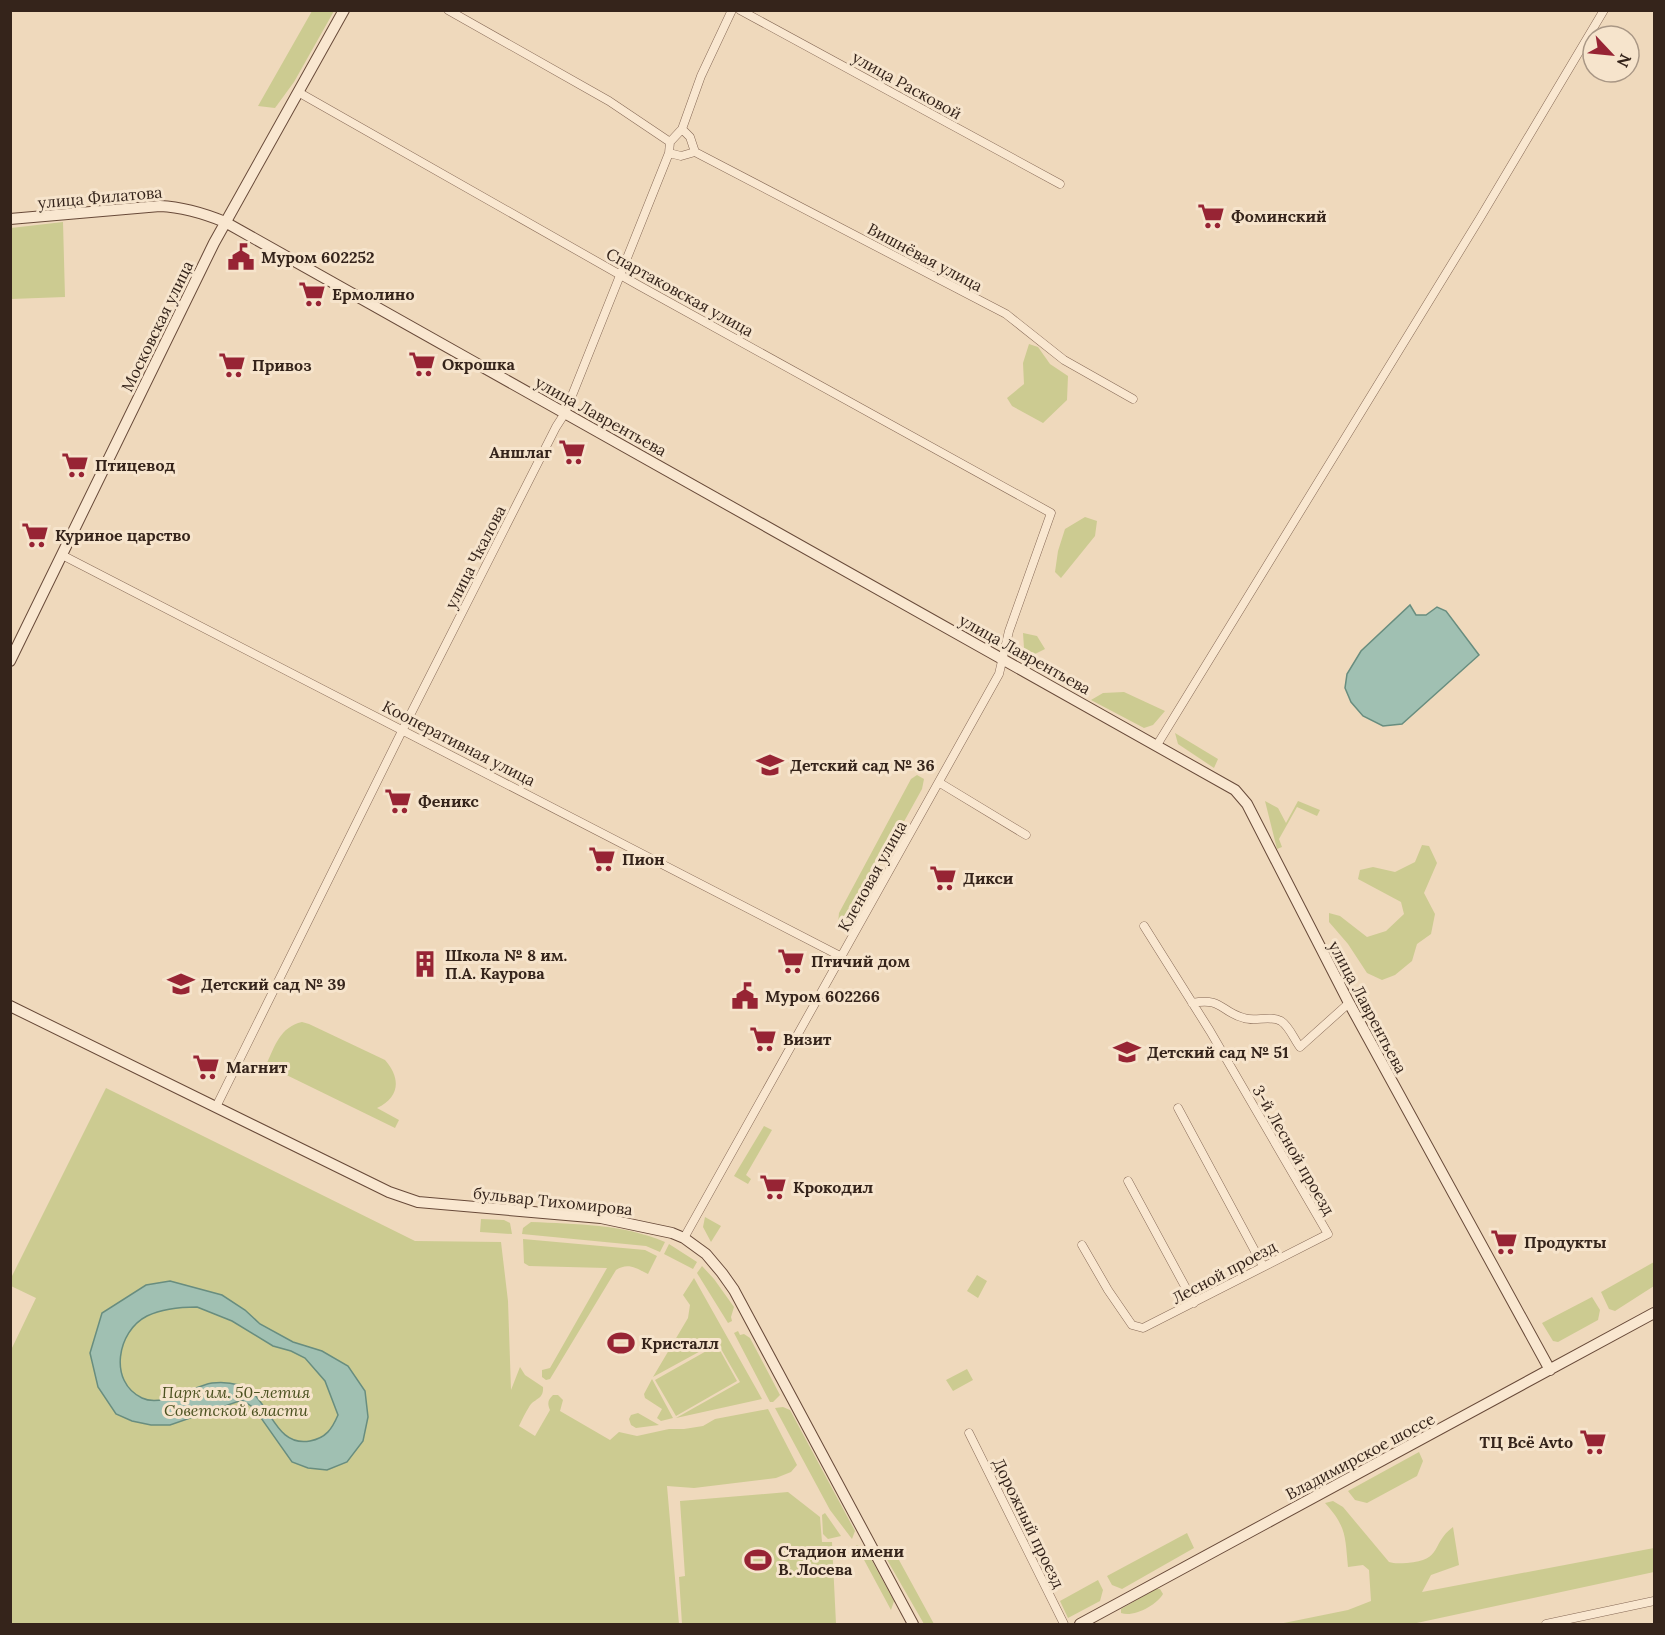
<svg xmlns="http://www.w3.org/2000/svg" width="1665" height="1635" viewBox="0 0 1665 1635" font-family="Lora,serif">
<rect width="100%" height="100%" fill="#efd9bc"/>
<path fill="#cccb91" d="M312 11H334L294 82 275 108 258 106Z
M63 222 65 297 11 299V228Z
M1029 344 1038 347 1050 364 1068 376 1067 400 1043 423 1012 406 1007 398 1024 384 1023 363Z
M1085 517 1097 521 1095 536 1061 578 1055 572 1058 551 1065 529Z
M1023 633 1037 636 1045 649 1035 654 1024 648Z
M1124 692 1165 711 1153 725 1144 728 1091 700 1103 693Z
M1175 733 1218 759 1214 768 1178 744Z
M917 775 924 779 922 789 848 923 843 928 838 924 839 913 911 779Z
M1298 801 1320 810 1317 816 1297 807 1279 839 1282 847 1277 849 1265 801 1278 808 1286 823Z
M1422 845 1429 846 1437 863 1424 893 1435 914 1431 934 1417 944 1412 961 1395 975 1382 980 1367 973 1348 944 1329 922V913L1340 916 1367 937 1386 931 1404 914 1401 902 1358 879 1360 870 1373 867 1395 872 1415 862Z
M302 1022 309 1024 385 1060C401 1078 400 1097 377 1108L399 1120 395 1128 266 1065C275 1046 280 1027 302 1022Z
M106 1088 415 1241 501 1242 508 1301 511 1390 520 1367 525 1375 543 1387C544 1400 534 1398 529 1407 525 1413 522 1420 519 1426L535 1436 550 1410C547 1403 548 1400 553 1395H558L563 1400 560 1411 610 1440 619 1432 637 1436 669 1429H684L703 1426 715 1419 768 1409 797 1465 791 1472 776 1478 694 1488 667 1486 679 1624H10L11 1350 36 1298 11 1286V1278Z
M764 1126 772 1130 746 1175 751 1179 748 1184 734 1176Z
M705 1217 721 1226 711 1242 703 1227Z
M481 1219 504 1220 510 1223 512 1234 480 1232Z
M531 1222C576 1224 623 1224 665 1242L660 1252 646 1246 522 1234 523 1228Z
M523 1239 645 1250 657 1256 648 1274C636 1268 628 1262 616 1270L550 1379 546 1380 542 1377V1370L550 1368 607 1268 529 1266 524 1263Z
M669 1244 697 1262 693 1269 664 1254Z
M1654 1262V1286L1615 1311 1609 1309 1601 1292Z
M702 1266 714 1279 734 1307 731 1317 732 1321 728 1323 697 1273Z
M977 1275 987 1281 978 1298 967 1291Z
M694 1278 762 1399 676 1418 740 1382 717 1342 653 1377 688 1318 690 1305 683 1295Z
M1592 1297 1600 1310 1598 1320 1558 1342 1553 1341 1542 1323Z
M738 1331 740 1335 744 1334 750 1338 780 1395 773 1402H770L734 1333Z
M717 1345 737 1381 676 1416 655 1380Z
M967 1369 973 1380 953 1391 946 1380Z
M652 1379 673 1418 661 1421 657 1418 662 1409 645 1398 644 1394Z
M783 1407 790 1410 855 1531 852 1539 830 1510 775 1408Z
M638 1413 659 1425 636 1428 631 1425 629 1419 631 1415Z
M1419 1452 1423 1461 1417 1476 1367 1503 1355 1500 1348 1491Z
M788 1492 820 1517 822 1542H832L836 1624H682L679 1577 685 1576 680 1501Z
M1333 1501 1343 1507 1389 1562C1395 1564 1400 1563 1407 1563 1444 1560 1430 1544 1453 1527L1459 1565 1431 1575 1422 1592 1654 1548V1572L1412 1624H1279L1348 1610 1371 1601 1369 1570 1363 1565 1348 1567C1345 1537 1347 1527 1325 1503Z
M825 1513 841 1536 828 1539 823 1534 822 1515Z
M1187 1533 1194 1548 1122 1589 1112 1585 1107 1576Z
M856 1545 865 1548 894 1601 891 1610Z
M893 1549 934 1624H924L882 1551Z
M1098 1580 1103 1590 1100 1601 1068 1618 1060 1601Z
M1156 1589H1160L1163 1594C1157 1605 1133 1618 1121 1613V1609Z"/>
<path fill="#a0c0b2" stroke="#688d7f" stroke-width="1.5" fill-rule="evenodd" d="M1410 605 1416 615H1426L1437 607 1446 611 1479 655 1402 724 1383 726 1363 716 1351 702 1345 688 1347 674 1361 651Z
M170 1281 222 1295 245 1310 260 1324 293 1342 322 1351 348 1366 365 1391 368 1417 363 1441 347 1462 327 1470 308 1468 292 1462 254 1408 242 1400 170 1425H151L132 1421 116 1414 98 1387 90 1353 102 1313 146 1285ZM197 1307 232 1321 273 1346 291 1351 305 1358 325 1381 338 1415C332 1429 326 1438 310 1441 272 1448 271 1395 239 1385 232 1383 220 1382 212 1383 193 1386 162 1408 142 1398 108 1382 117 1331 147 1316 162 1309 181 1307 197 1307Z"/>
<g fill="none" stroke-linecap="round" stroke-linejoin="round">
<defs>
<path id="street" d="M448 10 609 101 670 142
M740 10 1060 184
M298 92 638 285 1051 513 1009 631 999 674 684 1238
M682 129 690 137 695 152 1006 314 1064 360 1133 399
M669 153 681 156 695 152
M62 555 842 957
M1157 745 1480 218 1604 10
M940 783 1026 835
M1192 1003C1223 997 1220 1012 1244 1018 1255 1022 1270 1015 1281 1021 1289 1026 1294 1039 1300 1047L1349 1003
M216 1107 403 729 556 427 565 413 669 153 670 142 682 129 701 76 732 10
M1178 1108 1263 1266
M1128 1181 1194 1303
M1082 1245 1108 1290 1132 1325 1143 1328 1328 1234 1210 1031 1144 926
M969 1433 1064 1624
M1546 1624 1654 1601"/>
<path id="secondary" d="M10 219 160 206C183 207 203 213 225 222L1235 790 1247 804 1349 1003 1550 1370
M10 661 214 243 344 10
M10 1006 389 1192 418 1202 601 1218 672 1233 684 1238 706 1254 722 1273 734 1290 913 1624
M1080 1624 1654 1313"/>
</defs>
<use href="#street" stroke="#866956" stroke-width="9"/>
<use href="#secondary" stroke="#684a39" stroke-width="12"/>
<use href="#street" stroke="#f9e7d0" stroke-width="8"/>
<use href="#secondary" stroke="#f9e7d0" stroke-width="10"/>
</g>
<defs>
<symbol id="supermarket-bare" viewBox="-9 -9 18 18"><path d="M-6-5.5h2.5l.6 2H6L4.5 2H-2.5L-4.4-4H-6ZM-1.5 3.2a1.3 1.3 0 1 0 .1 0ZM3 3.2a1.3 1.3 0 1 0 .1 0Z" fill="#972434" stroke="#f6e4cc" stroke-width="2.5" paint-order="stroke"/></symbol>
<symbol id="civic-bare" viewBox="-9 -9 18 18"><path d="M-.6-6.5H3V-4.5H.6V-3L4-1V1h2V6H-6V1h2V-1L-.6-3ZM-1.2 2.5V6h2.4V2.5Z" fill="#972434" stroke="#f6e4cc" stroke-width="2.5" paint-order="stroke"/></symbol>
<symbol id="school-bare" viewBox="-9 -9 18 18"><path d="M0-5L7-2L0 1L-7-2ZM-4 1L0 2.5L4 1V4Q0 6-4 4Z" fill="#972434" stroke="#f6e4cc" stroke-width="2.5" paint-order="stroke"/></symbol>
<symbol id="building-bare" viewBox="-9 -9 18 18"><path d="M-4-6H4V6H1V3H-1V6H-4ZM-2.5-4.3h1.7v1.8h-1.7ZM.8-4.3h1.7v1.8H.8ZM-2.5-1h1.7V.8h-1.7ZM.8-1h1.7V.8H.8Z" fill="#972434" stroke="#f6e4cc" stroke-width="2.5" paint-order="stroke"/></symbol>
<symbol id="stadium-bare" viewBox="-9 -9 18 18"><path d="M0-5a6.5 5 0 1 0 0 10a6.5 5 0 1 0 0-10ZM-3.5-1.8h7v3.6h-7Z" fill="#972434" stroke="#f6e4cc" stroke-width="2.5" paint-order="stroke"/></symbol>
</defs>
<g fill-rule="evenodd">
<use href="#supermarket-bare" x="1192" y="197" width="38" height="38"/>
<use href="#civic-bare" x="222" y="238" width="38" height="38"/>
<use href="#supermarket-bare" x="293" y="275" width="38" height="38"/>
<use href="#supermarket-bare" x="403" y="345" width="38" height="38"/>
<use href="#supermarket-bare" x="213" y="346" width="38" height="38"/>
<use href="#supermarket-bare" x="553" y="433" width="38" height="38"/>
<use href="#supermarket-bare" x="56" y="446" width="38" height="38"/>
<use href="#supermarket-bare" x="16" y="516" width="38" height="38"/>
<use href="#school-bare" x="751" y="746" width="38" height="38"/>
<use href="#supermarket-bare" x="379" y="782" width="38" height="38"/>
<use href="#supermarket-bare" x="583" y="840" width="38" height="38"/>
<use href="#supermarket-bare" x="924" y="859" width="38" height="38"/>
<use href="#supermarket-bare" x="772" y="942" width="38" height="38"/>
<use href="#building-bare" x="406" y="945" width="38" height="38"/>
<use href="#school-bare" x="162" y="965" width="38" height="38"/>
<use href="#civic-bare" x="726" y="977" width="38" height="38"/>
<use href="#supermarket-bare" x="744" y="1020" width="38" height="38"/>
<use href="#school-bare" x="1108" y="1033" width="38" height="38"/>
<use href="#supermarket-bare" x="187" y="1048" width="38" height="38"/>
<use href="#supermarket-bare" x="754" y="1168" width="38" height="38"/>
<use href="#supermarket-bare" x="1485" y="1223" width="38" height="38"/>
<use href="#stadium-bare" x="602" y="1324" width="38" height="38"/>
<use href="#supermarket-bare" x="1574" y="1423" width="38" height="38"/>
<use href="#stadium-bare" x="739" y="1541" width="38" height="38"/>
</g>
<g text-anchor="middle" stroke-width="6" stroke-linejoin="round" paint-order="stroke">
<g font-size="16" fill="#35241b" stroke="#f6e4cc">
<text transform="translate(907 85) rotate(29)" y="6">улица Расковой</text>
<text transform="translate(100 197) rotate(-5)" y="6">улица Филатова</text>
<text transform="translate(925 257) rotate(28)" y="6">Вишнёвая улица</text>
<text transform="translate(680 292) rotate(29)" y="6">Спартаковская улица</text>
<text transform="translate(157 326) rotate(-64)" y="6">Московская улица</text>
<text transform="translate(601 416) rotate(29)" y="6">улица Лаврентьева</text>
<text transform="translate(475 557) rotate(-63)" y="6">улица Чкалова</text>
<text transform="translate(1025 654) rotate(29)" y="6">улица Лаврентьева</text>
<text transform="translate(459 743) rotate(27)" y="6">Кооперативная улица</text>
<text transform="translate(872 876) rotate(-61)" y="6">Кленовая улица</text>
<text transform="translate(1368 1007) rotate(62)" y="6">улица Лаврентьева</text>
<text transform="translate(1294 1150) rotate(60)" y="6">3-й Лесной проезд</text>
<text transform="translate(553 1201) rotate(6)" y="6">бульвар Тихомирова</text>
<text transform="translate(1224 1272) rotate(-28)" y="6">Лесной проезд</text>
<text transform="translate(1360 1456) rotate(-28)" y="6">Владимирское шоссе</text>
<text transform="translate(1029 1523) rotate(64)" y="6">Дорожный проезд</text>
</g>
<g font-size="16" font-weight="bold" fill="#35241b" stroke="#f6e4cc" text-anchor="start">
<text x="1231" y="222">Фоминский</text>
<text x="261" y="263">Муром 602252</text>
<text x="332" y="300">Ермолино</text>
<text x="442" y="370">Окрошка</text>
<text x="252" y="371">Привоз</text>
<text x="552" y="458" text-anchor="end">Аншлаг</text>
<text x="95" y="471">Птицевод</text>
<text x="55" y="541">Куриное царство</text>
<text x="790" y="771">Детский сад № 36</text>
<text x="418" y="807">Феникс</text>
<text x="622" y="865">Пион</text>
<text x="963" y="884">Дикси</text>
<text x="445" y="961">Школа № 8 им.<tspan x="445" dy="18">П.А. Каурова</tspan></text>
<text x="811" y="967">Птичий дом</text>
<text x="201" y="990">Детский сад № 39</text>
<text x="765" y="1002">Муром 602266</text>
<text x="783" y="1045">Визит</text>
<text x="1147" y="1058">Детский сад № 51</text>
<text x="226" y="1073">Магнит</text>
<text x="793" y="1193">Крокодил</text>
<text x="1524" y="1248">Продукты</text>
<text x="641" y="1349">Кристалл</text>
<text x="1573" y="1448" text-anchor="end">ТЦ Всё Avto</text>
<text x="778" y="1557">Стадион имени<tspan x="778" dy="18">В. Лосева</tspan></text>
</g>
<g font-size="16" font-style="italic" fill="#4c5221" stroke="#f6e4cc">
<text x="236" y="1398">Парк им. 50-летия<tspan x="236" dy="18">Советской власти</tspan></text>
</g>
</g>
<rect width="1665" height="1635" fill="none" stroke="#35241b" stroke-width="24"/>
<g transform="translate(1611 54) rotate(116)"><circle r="28" fill="#f6e4cc" stroke="#a99785" stroke-width="1.5"/>
<path d="M0-4.5L10 22L0 15L-10 22Z" fill="#972434"/>
<text y="-9" font-size="16" font-weight="bold" text-anchor="middle" fill="#35241b">N</text>
</g>
</svg>
